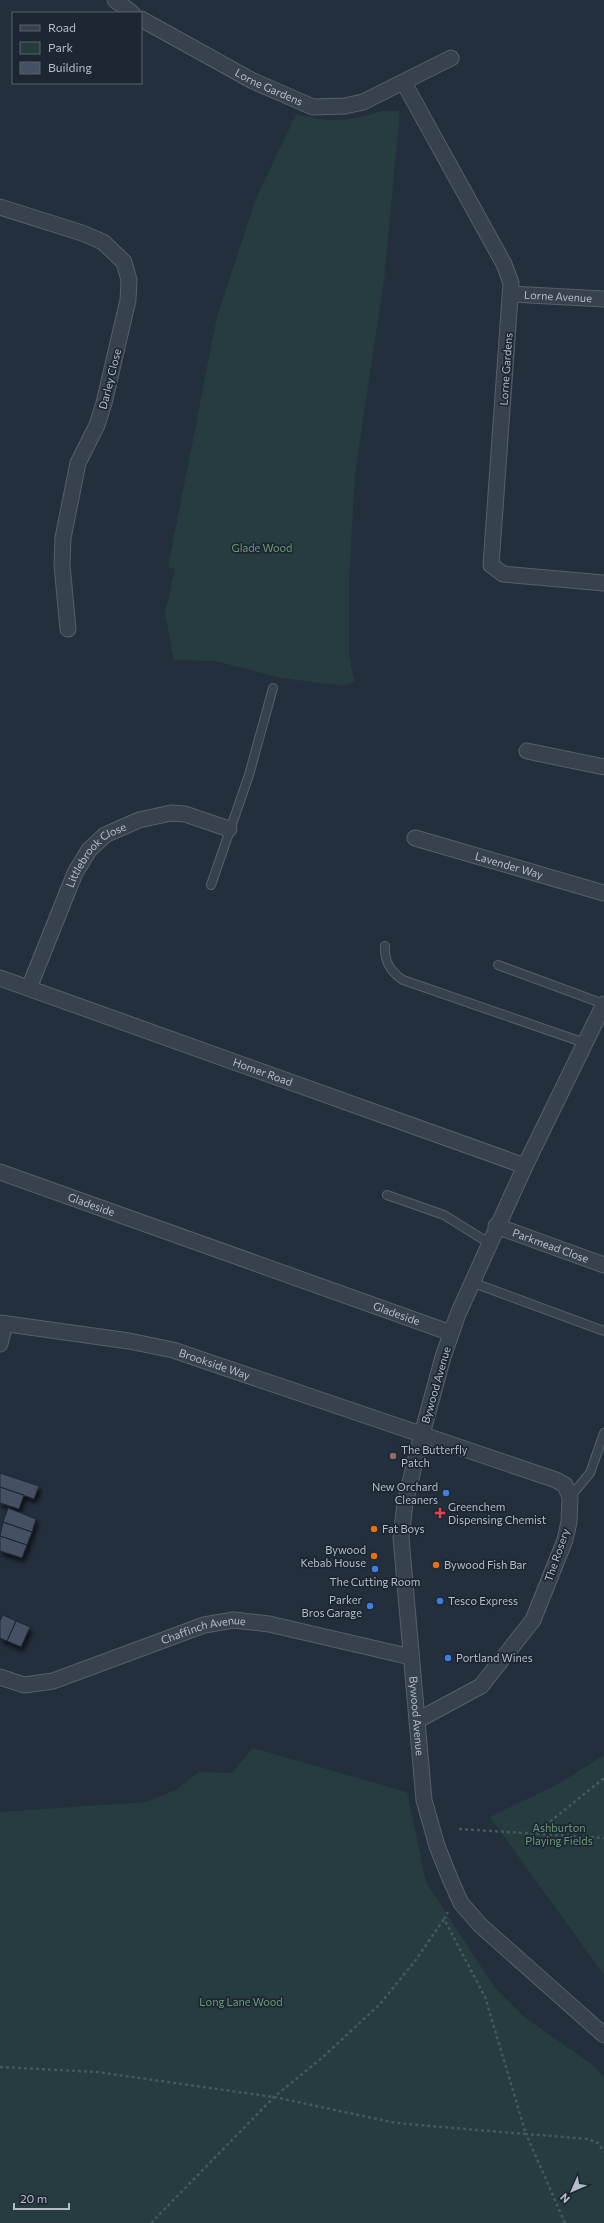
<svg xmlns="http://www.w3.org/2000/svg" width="604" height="2223" viewBox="0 0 604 2223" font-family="Commissioner,sans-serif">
<defs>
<filter id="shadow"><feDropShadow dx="2.5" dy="4.5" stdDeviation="2" flood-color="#0009"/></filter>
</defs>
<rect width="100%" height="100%" fill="#242f3e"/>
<path fill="#263c3f" d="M382 111H400L384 280 355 474 349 582V654L354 681 344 686 281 678 215 661 174 660 165 613 175 569 168 567 217 317 255 201 296 114C331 123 348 122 382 111Z
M253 1748 407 1792 426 1882 495 1988 527 2019 593 2065 604 2077V2223H0V1812L147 1802 177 1789 199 1772 232 1773Z
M604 1755V1975L490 1817 560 1783Z"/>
<path fill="#455162" stroke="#1f2835" filter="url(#shadow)" d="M0 1473 39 1486 34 1499 0 1487Z
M0 1487 24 1495 19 1509 0 1503Z
M8 1508 36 1519 32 1532 3 1522Z
M3 1522 32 1532 27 1545 0 1536Z
M0 1536 27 1545 22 1558 0 1551Z
M3 1615 16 1621 7 1641 0 1638V1621Z
M16 1621 30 1627 21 1647 7 1641Z"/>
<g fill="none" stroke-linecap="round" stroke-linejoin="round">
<defs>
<path id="service" d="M211 885 249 775 273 688
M385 946C384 962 391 972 403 980L585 1043
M498 965 604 1004
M387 1195 444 1215 489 1243
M471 1282 604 1331
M570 1497 590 1473 604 1433"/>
<g id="minor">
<path d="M115 0 132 13"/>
<path id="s1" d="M141 19 253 81 313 107 345 106 363 102 451 58"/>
<path d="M404 83 504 264 511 283 491 565 503 574 604 583"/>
<path d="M0 207 82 233 103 242 124 262 129 280 128 300 104 403 97 425 78 463 63 538 62 565 68 629"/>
<path id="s2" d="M511 294 604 299"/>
<path d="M527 751 604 767"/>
<path id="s3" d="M415 838 604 893"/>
<path id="s4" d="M0 978 525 1166"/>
<path id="s5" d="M29 988 75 873 89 850 105 835 139 820 171 813 185 814 229 829"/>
<path id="s6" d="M604 1004 525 1166 458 1314 443 1357 422 1434 405 1503 401 1538 424 1800 437 1846 451 1881 461 1903 480 1925 604 2035"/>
<path id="s7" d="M0 1172 451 1333"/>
<path id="s8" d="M496 1226 604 1265"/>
<path id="s9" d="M0 1323 129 1341 173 1350 556 1480 565 1485 570 1497 569 1522 565 1540 533 1620 481 1686 418 1720"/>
<path d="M0 1344 5 1324"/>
<path id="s10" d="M0 1677 24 1685 53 1681 204 1625 234 1620 269 1624 411 1657"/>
</g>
</defs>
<use href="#service" stroke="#565f6c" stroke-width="10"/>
<use href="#minor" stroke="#565f6c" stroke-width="17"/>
<path stroke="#44595c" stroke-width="2.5" stroke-dasharray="3 3" stroke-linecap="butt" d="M459 1829 604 1838
M536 1833 604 1778
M0 2067 97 2072 274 2097 396 2123 526 2134 485 1997 444 1919 448 1912
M151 2223 274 2097 323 2057 380 2004 415 1961 444 1919
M565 2223 526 2134 588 2139 598 2143 604 2152"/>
<use href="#service" stroke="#38414e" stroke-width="8"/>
<use href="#minor" stroke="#38414e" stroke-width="15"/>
</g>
<circle fill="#8d6e63" stroke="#1d2633" stroke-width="1.5" cx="393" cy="1456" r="4"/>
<g fill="#3f7fe0" stroke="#1d2633" stroke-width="1.5">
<circle cx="446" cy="1493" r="4"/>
<circle cx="375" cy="1569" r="4"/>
<circle cx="440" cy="1601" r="4"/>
<circle cx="370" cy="1606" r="4"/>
<circle cx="448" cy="1658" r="4"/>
</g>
<path fill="#e0444e" stroke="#1d2633" stroke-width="1.5" d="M438 1507h4v4h4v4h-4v4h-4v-4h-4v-4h4z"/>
<g fill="#e8710a" stroke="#1d2633" stroke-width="1.5">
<circle cx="374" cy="1529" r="4"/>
<circle cx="374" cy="1556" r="4"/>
<circle cx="436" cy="1565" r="4"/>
</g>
<g text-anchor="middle" stroke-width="3.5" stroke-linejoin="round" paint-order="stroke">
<g font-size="11" fill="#b4bcc9" stroke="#1d2633">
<text dy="4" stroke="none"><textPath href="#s1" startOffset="145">Lorne Gardens</textPath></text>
<text dy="4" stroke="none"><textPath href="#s2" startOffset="47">Lorne Avenue</textPath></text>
<text transform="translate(506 369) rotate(-86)" y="4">Lorne Gardens</text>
<text transform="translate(110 379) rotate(-76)" y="4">Darley Close</text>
<text dy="4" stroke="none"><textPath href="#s5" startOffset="152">Littlebrook Close</textPath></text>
<text dy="4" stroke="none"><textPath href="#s3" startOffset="98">Lavender Way</textPath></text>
<text dy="4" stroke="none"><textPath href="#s4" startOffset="279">Homer Road</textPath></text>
<text dy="4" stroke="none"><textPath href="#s7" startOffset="97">Gladeside</textPath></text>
<text dy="4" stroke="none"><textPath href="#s8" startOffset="58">Parkmead Close</textPath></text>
<text dy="4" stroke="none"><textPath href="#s7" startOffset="421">Gladeside</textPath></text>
<text dy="4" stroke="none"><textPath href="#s9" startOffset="219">Brookside Way</textPath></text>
<text transform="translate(436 1385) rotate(-74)" y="4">Bywood Avenue</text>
<text transform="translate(557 1555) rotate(-71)" y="4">The Rosery</text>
<text dy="4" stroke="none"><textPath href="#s10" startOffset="214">Chaffinch Avenue</textPath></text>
<text dy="4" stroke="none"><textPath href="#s6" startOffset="753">Bywood Avenue</textPath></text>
</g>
<g font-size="11" fill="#6b9a76" stroke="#1d2633">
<text x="262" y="552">Glade Wood</text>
<text x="559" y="1832">Ashburton<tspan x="559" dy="13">Playing Fields</tspan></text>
<text x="241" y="2006">Long Lane Wood</text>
</g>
<g font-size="11" fill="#b4bcc9" stroke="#1d2633" text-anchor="start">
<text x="401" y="1454">The Butterfly<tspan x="401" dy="13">Patch</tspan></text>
<text x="438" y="1491" text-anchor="end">New Orchard<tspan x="438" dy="13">Cleaners</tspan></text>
<text x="448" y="1511">Greenchem<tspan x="448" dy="13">Dispensing Chemist</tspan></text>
<text x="382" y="1533">Fat Boys</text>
<text x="366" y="1554" text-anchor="end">Bywood<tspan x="366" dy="13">Kebab House</tspan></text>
<text x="444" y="1569">Bywood Fish Bar</text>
<text x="375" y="1586" text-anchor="middle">The Cutting Room</text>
<text x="362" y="1604" text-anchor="end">Parker<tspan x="362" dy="13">Bros Garage</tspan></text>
<text x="448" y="1605">Tesco Express</text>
<text x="456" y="1662">Portland Wines</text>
</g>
</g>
<rect x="12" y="12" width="130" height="72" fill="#1d2633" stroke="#59626f"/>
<rect x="20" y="25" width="20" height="6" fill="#38414e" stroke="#59626f"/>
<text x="48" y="32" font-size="12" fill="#b4bcc9">Road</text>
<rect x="20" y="42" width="20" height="12" fill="#263c3f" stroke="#59626f"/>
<text x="48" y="52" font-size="12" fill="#b4bcc9">Park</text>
<rect x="20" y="62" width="20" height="12" fill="#455162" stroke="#59626f"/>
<text x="48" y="72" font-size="12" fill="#b4bcc9">Building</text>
<g transform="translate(572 2191) rotate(225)" stroke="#1d2633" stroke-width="3" paint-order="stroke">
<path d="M0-3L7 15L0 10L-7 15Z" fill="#b4bcc9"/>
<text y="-6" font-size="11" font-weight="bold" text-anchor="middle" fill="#b4bcc9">N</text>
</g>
<path d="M14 2203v6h55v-6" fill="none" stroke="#b4bcc9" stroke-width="2"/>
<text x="20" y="2203" font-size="12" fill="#b4bcc9" stroke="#1d2633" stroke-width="3" paint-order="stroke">20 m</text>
</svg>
